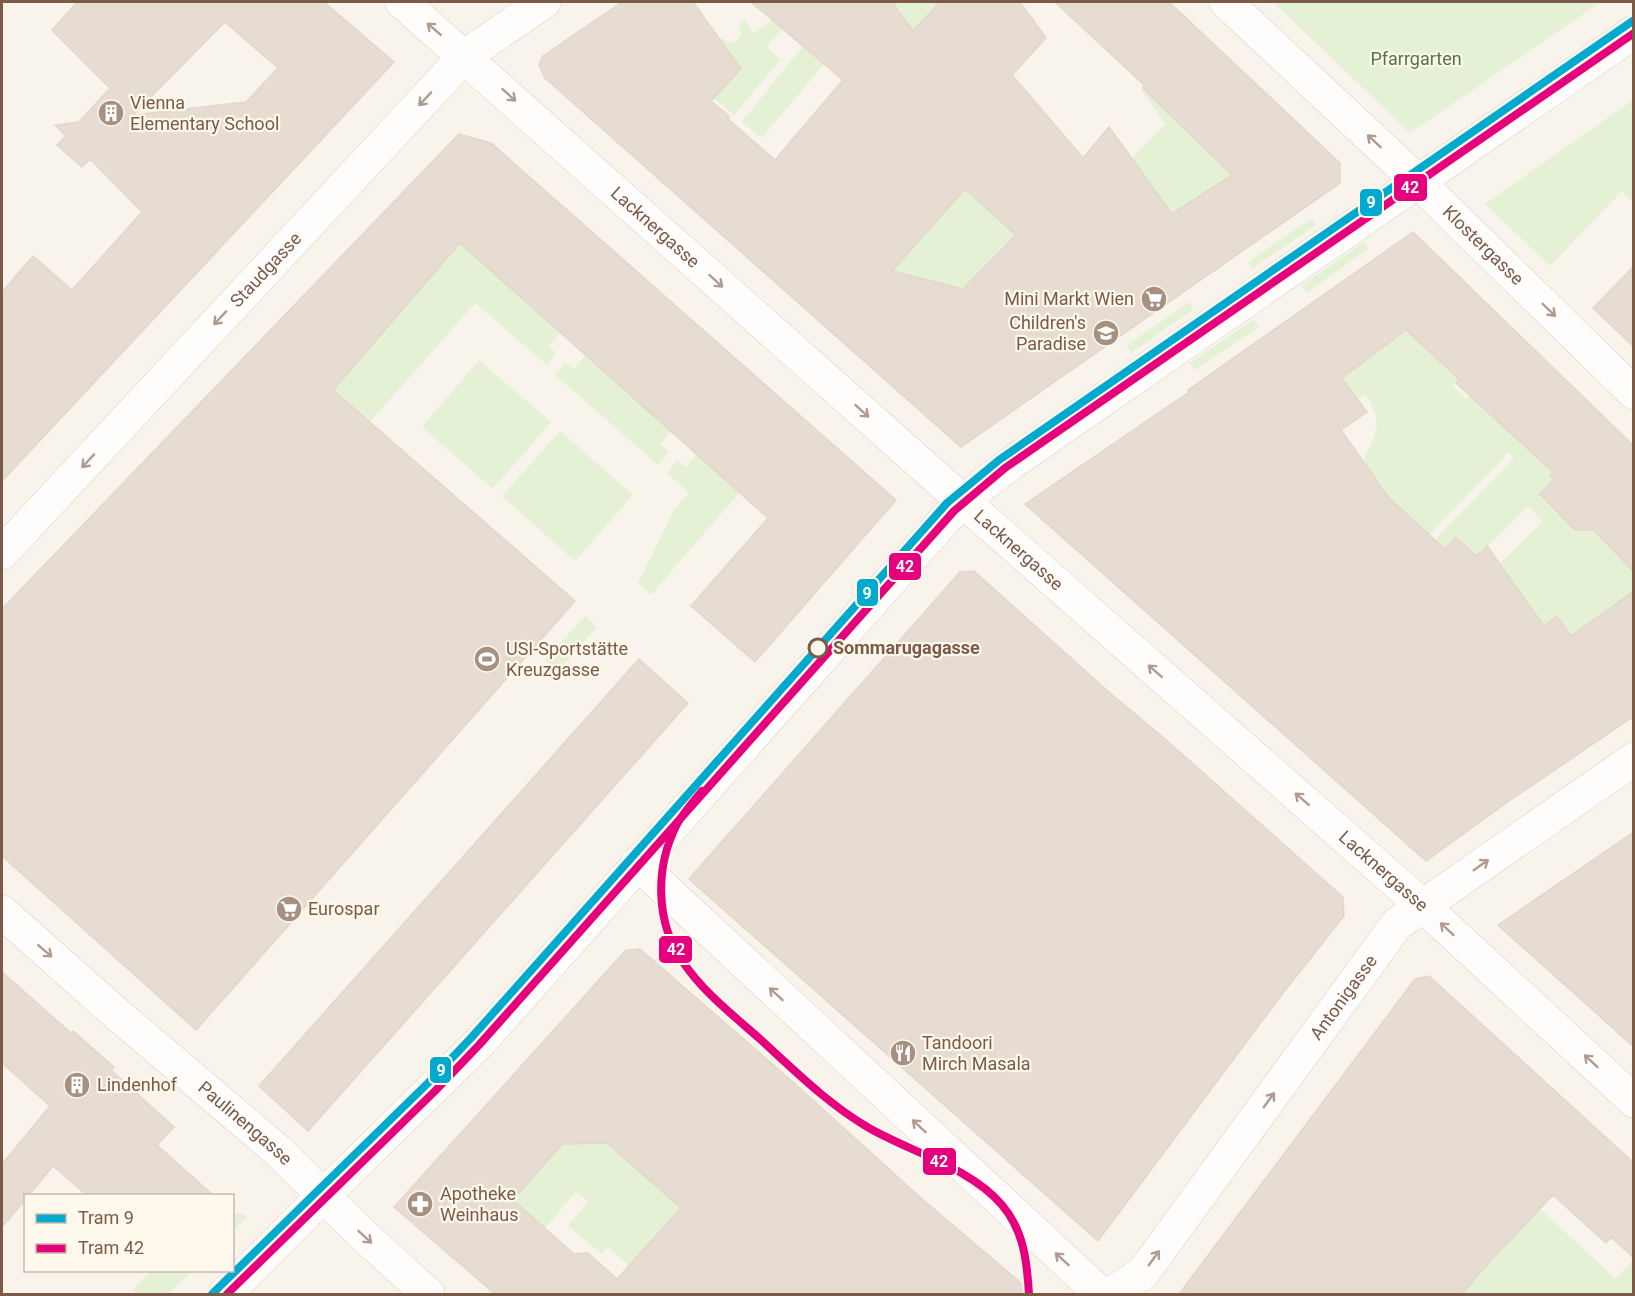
<svg xmlns="http://www.w3.org/2000/svg" width="1635" height="1296" viewBox="0 0 1635 1296" font-family="Roboto,sans-serif">
<rect width="100%" height="100%" fill="#f9f4eb"/>
<path fill="#e4f1d4" d="M892 2H940L913 31Z
M1273 2H1601L1410 133Z
M775 18 783 29 767 46 780 60 734 115 714 98 718 37 731 43 736 41 741 35 739 24 745 20 753 33Z
M803 46 824 64 762 138 742 122Z
M1145 86 1238 172 1173 215 1132 158 1165 124 1141 89Z
M1633 100V202L1622 191 1550 266 1485 204Z
M952 177 1016 235 965 289 960 288 956 300 885 268Z
M468 210V250L560 333 549 346 556 353 547 365 475 303 370 422 332 390 441 265Z
M1311 219 1316 225 1252 269 1248 262Z
M1364 242 1369 248 1307 293 1301 286Z
M1189 302 1194 309 1131 353 1126 346Z
M1254 319 1259 327 1195 370 1190 363Z
M1405 332 1411 333 1459 379 1453 386 1466 399 1472 393 1501 424 1554 471 1550 475 1565 491 1567 519 1575 530H1582L1590 526 1633 554V615H1600L1571 636 1557 616 1544 626 1500 563 1543 522 1528 506 1466 568 1476 556 1457 538 1445 549 1435 540 1514 458 1509 452 1429 535 1389 498 1363 462C1374 434 1386 423 1365 395L1358 400 1336 367 1378 351Z
M585 355 671 431 660 444 669 452 658 465 555 375 565 362 574 369Z
M479 360 551 422 493 489 422 427Z
M560 431 633 495 575 561 502 496Z
M696 454 739 493 651 595 638 583 674 510 689 493 667 473 677 460 686 467Z
M585 616 597 627 557 672 545 660Z
M589 1126 613 1149 682 1208 768 1251 674 1216 629 1266 608 1247 602 1254 568 1226 588 1201 576 1192 539 1235 535 1220 513 1199 537 1173 558 1142 562 1146 567 1140 570 1143 583 1144 588 1139Z
M1442 1207 1535 1214 1540 1209 1616 1279 1633 1260V1294H1457L1466 1283 1470 1286 1496 1257Z
M233 1213 243 1214 247 1217 233 1231Z
M151 1271V1270L192 1271 169 1294H138L133 1290Z"/>
<path fill="#e6dcd1" stroke="#e3d7cc" stroke-width="1.5" fill-rule="evenodd" d="M77 2H324L394 62 2 481V292L33 256 72 290 142 212 90 159 82 167 57 145 66 136 55 125 79 122 110 88 52 30ZM225 22 278 68 246 102 133 115Z
M622 2H693L741 69 711 101 729 116 728 119 775 160 843 80 751 2H892L913 31 940 2H1020L1046 38 1012 75 1083 158 1109 127 1172 214 1232 175 1143 88 1144 85 1055 2H1169L1340 163V183L961 447 545 78 539 65 543 56ZM965 189 1016 235 963 289 892 271Z
M459 134 491 143 896 500 755 662 691 606 768 518 460 243 333 390 575 601 196 1030 2 856V609Z
M1413 232 1634 446V572L1594 530H1575L1540 494 1554 480 1550 475 1553 472 1456 383 1459 379 1406 330 1342 378 1367 412 1341 430 1389 498 1445 549 1456 538 1477 556 1487 546 1544 626 1557 616 1571 636 1634 591V716L1509 801 1426 861 1025 504 1189 392 1188 390Z
M1634 266V347L1593 308Z
M974 571 1110 693 1164 738 1343 897 1344 916 1283 993 1098 1241 689 879 960 572Z
M639 659 688 703 308 1131 259 1086Z
M1634 832V1047L1498 925Z
M640 949 793 1082 921 1198 1034 1294H495L394 1207 626 950ZM607 1143 681 1208 617 1279 588 1253 574 1254 513 1200 562 1144Z
M2 972 71 1033 73 1031 114 1067 111 1070 174 1127 157 1145 214 1196H88L53 1166 28 1196H26V1199L2 1227V1164L50 1106 2 1063Z
M1429 976 1634 1163V1258L1611 1237 1606 1243 1553 1195 1495 1256 1462 1294H1179L1415 979Z"/>
<g fill="none" stroke-linecap="round" stroke-linejoin="round">
<defs>
<g id="minor">
<path id="s1" d="M402 2 956 495 1423 906 1634 1101"/>
<path id="s2" d="M1226 2 1411 175 1634 393"/>
<path id="s3" d="M2 553 465 56 544 2"/>
<path d="M637 863 1101 1294"/>
<path id="s4" d="M2 912 118 1015 277 1150 361 1233 428 1294"/>
<path d="M225 1294 323 1196 480 1042 948 516 985 483 1013 462 1634 32"/>
<path id="s5" d="M1110 1294 1143 1273 1397 924 1634 759"/>
</g>
</defs>
<use href="#minor" stroke="#d8d1c9" stroke-width="34"/>
<use href="#minor" stroke="#fefdfc" stroke-width="33"/>
<defs>
<path id="tram-1" d="M212 1294 428 1083 471 1038 947 503 999 460 1634 20"/>
<path id="tram-2" d="M702 791C693 802 684 812 677 824 655 867 655 922 683 962 703 992 733 1015 760 1039 795 1071 828 1104 869 1128 911 1152 971 1168 1002 1205 1024 1231 1027 1262 1029 1294
M227 1294 435 1091 479 1045 954 511 1005 468 1634 33"/>
</defs>
<use href="#tram-1" stroke="#fff8ed" stroke-width="12"/>
<use href="#tram-2" stroke="#fff8ed" stroke-width="12"/>
<use href="#tram-1" stroke="#00a9ce" stroke-width="8"/>
<use href="#tram-2" stroke="#e5007d" stroke-width="8"/>
</g>
<defs><path id="oneway-shaft" d="M-6 0H5M1.5-3L5.5 0L1.5 3" fill="none" stroke-width="1.6" stroke-linecap="round" stroke-linejoin="round" transform="scale(1.5)"/></defs>
<g stroke="#af9b8f">
<use href="#oneway-shaft" transform="translate(434 29) rotate(-139)"/>
<use href="#oneway-shaft" transform="translate(509 95) rotate(42)"/>
<use href="#oneway-shaft" transform="translate(425 99) rotate(133)"/>
<use href="#oneway-shaft" transform="translate(1374 141) rotate(-137)"/>
<use href="#oneway-shaft" transform="translate(716 281) rotate(42)"/>
<use href="#oneway-shaft" transform="translate(1549 310) rotate(44)"/>
<use href="#oneway-shaft" transform="translate(220 318) rotate(133)"/>
<use href="#oneway-shaft" transform="translate(862 411) rotate(42)"/>
<use href="#oneway-shaft" transform="translate(88 461) rotate(133)"/>
<use href="#oneway-shaft" transform="translate(1155 671) rotate(-139)"/>
<use href="#oneway-shaft" transform="translate(1302 799) rotate(-139)"/>
<use href="#oneway-shaft" transform="translate(1481 865) rotate(-35)"/>
<use href="#oneway-shaft" transform="translate(1447 929) rotate(-137)"/>
<use href="#oneway-shaft" transform="translate(45 951) rotate(41)"/>
<use href="#oneway-shaft" transform="translate(776 994) rotate(-137)"/>
<use href="#oneway-shaft" transform="translate(1591 1061) rotate(-137)"/>
<use href="#oneway-shaft" transform="translate(1269 1100) rotate(-54)"/>
<use href="#oneway-shaft" transform="translate(919 1126) rotate(-137)"/>
<use href="#oneway-shaft" transform="translate(365 1237) rotate(43)"/>
<use href="#oneway-shaft" transform="translate(1154 1258) rotate(-54)"/>
<use href="#oneway-shaft" transform="translate(1062 1259) rotate(-138)"/>
</g>
<defs>
<symbol id="building-disc" viewBox="-11 -11 22 22"><circle r="9.5" fill="#a79080" stroke="#fff8ed"/><path d="M-4-6H4V6H1V3H-1V6H-4ZM-2.5-4.3h1.7v1.8h-1.7ZM.8-4.3h1.7v1.8H.8ZM-2.5-1h1.7V.8h-1.7ZM.8-1h1.7V.8H.8Z" fill="#fff"/></symbol>
<symbol id="supermarket-disc" viewBox="-11 -11 22 22"><circle r="9.5" fill="#a79080" stroke="#fff8ed"/><path d="M-6-5.5h2.5l.6 2H6L4.5 2H-2.5L-4.4-4H-6ZM-1.5 3.2a1.3 1.3 0 1 0 .1 0ZM3 3.2a1.3 1.3 0 1 0 .1 0Z" fill="#fff"/></symbol>
<symbol id="school-disc" viewBox="-11 -11 22 22"><circle r="9.5" fill="#a79080" stroke="#fff8ed"/><path d="M0-5L7-2L0 1L-7-2ZM-4 1L0 2.5L4 1V4Q0 6-4 4Z" fill="#fff"/></symbol>
<symbol id="stadium-disc" viewBox="-11 -11 22 22"><circle r="9.5" fill="#a79080" stroke="#fff8ed"/><path d="M0-5a6.5 5 0 1 0 0 10a6.5 5 0 1 0 0-10ZM-3.5-1.8h7v3.6h-7Z" fill="#fff"/></symbol>
<symbol id="restaurant-disc" viewBox="-11 -11 22 22"><circle r="9.5" fill="#a79080" stroke="#fff8ed"/><path d="M-5-6h1v4h1v-4h1v4h1v-4h1v5L-1.5 .5V6h-2V.5L-5-1ZM5-6V6H3V1.5H1.5Q1.5-4 5-6Z" fill="#fff"/></symbol>
<symbol id="pharmacy-disc" viewBox="-11 -11 22 22"><circle r="9.5" fill="#a79080" stroke="#fff8ed"/><path d="M-2-6h4v4h4v4h-4v4h-4v-4h-4v-4h4Z" fill="#fff"/></symbol>
</defs>
<g fill-rule="evenodd">
<use href="#building-disc" x="96" y="98" width="30" height="30"/>
<use href="#supermarket-disc" x="1139" y="284" width="30" height="30"/>
<use href="#school-disc" x="1091" y="318" width="30" height="30"/>
<use href="#stadium-disc" x="472" y="644" width="30" height="30"/>
<use href="#supermarket-disc" x="274" y="894" width="30" height="30"/>
<use href="#restaurant-disc" x="888" y="1038" width="30" height="30"/>
<use href="#building-disc" x="62" y="1070" width="30" height="30"/>
<use href="#pharmacy-disc" x="405" y="1189" width="30" height="30"/>
</g>
<circle fill="#fff8ed" stroke="#7b5a47" stroke-width="3" cx="818" cy="648" r="9"/>
<g text-anchor="middle" stroke-width="4.5" stroke-linejoin="round" paint-order="stroke">
<g font-size="18" fill="#4c7b3b" stroke="#fff8ed">
<text x="1416" y="65">Pfarrgarten</text>
</g>
<g font-size="18" fill="#7b5a47" stroke="#fff8ed" text-anchor="start">
<text x="130" y="109">Vienna<tspan x="130" dy="21">Elementary School</tspan></text>
<text x="1134" y="305" text-anchor="end">Mini Markt Wien</text>
<text x="1086" y="329" text-anchor="end">Children's<tspan x="1086" dy="21">Paradise</tspan></text>
<text x="506" y="655">USI-Sportstätte<tspan x="506" dy="21">Kreuzgasse</tspan></text>
<text x="308" y="915">Eurospar</text>
<text x="922" y="1049">Tandoori<tspan x="922" dy="21">Mirch Masala</tspan></text>
<text x="97" y="1091">Lindenhof</text>
<text x="440" y="1200">Apotheke<tspan x="440" dy="21">Weinhaus</tspan></text>
</g>
<g font-size="18" fill="#7b5a47" stroke="#fff8ed">
<text dy="6" stroke="none"><textPath href="#s1" startOffset="339">Lacknergasse</textPath></text>
<text dy="6" stroke="none"><textPath href="#s2" startOffset="354">Klostergasse</textPath></text>
<text dy="6" stroke="none"><textPath href="#s3" startOffset="387">Staudgasse</textPath></text>
<text dy="6" stroke="none"><textPath href="#s1" startOffset="825">Lacknergasse</textPath></text>
<text dy="6" stroke="none"><textPath href="#s1" startOffset="1311">Lacknergasse</textPath></text>
<text dy="6" stroke="none"><textPath href="#s5" startOffset="380">Antonigasse</textPath></text>
<text dy="6" stroke="none"><textPath href="#s4" startOffset="322">Paulinengasse</textPath></text>
</g>
<g font-size="18" font-weight="bold" fill="#7b5a47" stroke="#fff8ed" text-anchor="start">
<text x="833" y="654">Sommarugagasse</text>
</g>
</g>
<g stroke="#fff8ed" stroke-width="2">
<rect x="1393" y="173" width="35" height="29" rx="6" fill="#e5007d"/>
<rect x="1359" y="188" width="24" height="29" rx="6" fill="#00a9ce"/>
<rect x="888" y="552" width="34" height="29" rx="6" fill="#e5007d"/>
<rect x="856" y="578" width="23" height="29" rx="6" fill="#00a9ce"/>
<rect x="658" y="935" width="35" height="29" rx="6" fill="#e5007d"/>
<rect x="429" y="1056" width="23" height="28" rx="6" fill="#00a9ce"/>
<rect x="922" y="1147" width="35" height="29" rx="6" fill="#e5007d"/>
</g>
<g font-size="16" text-anchor="middle" font-weight="bold" fill="#fff">
<text x="1410" y="193">42</text>
<text x="1371" y="208">9</text>
<text x="905" y="572">42</text>
<text x="867" y="599">9</text>
<text x="676" y="955">42</text>
<text x="441" y="1076">9</text>
<text x="939" y="1167">42</text>
</g>
<rect width="1635" height="1296" fill="none" stroke="#7b5a47" stroke-width="6"/>
<rect x="24" y="1194" width="210" height="78" fill="#fff8ed" stroke="#cab9ab" stroke-width="1.5"/>
<rect x="36" y="1214" width="30" height="9" fill="#00a9ce" stroke="#cab9ab" stroke-width="1.5"/>
<text x="78" y="1224" font-size="18" fill="#7b5a47">Tram 9</text>
<rect x="36" y="1244" width="30" height="9" fill="#e5007d" stroke="#cab9ab" stroke-width="1.5"/>
<text x="78" y="1254" font-size="18" fill="#7b5a47">Tram 42</text>
</svg>
